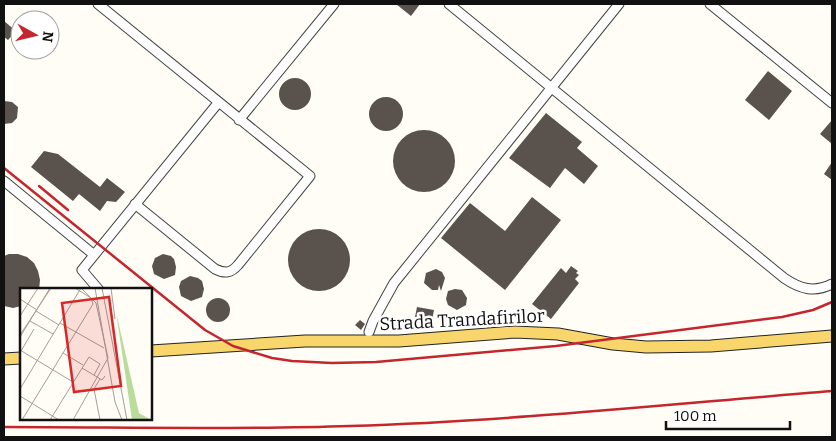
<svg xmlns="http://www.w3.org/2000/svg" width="836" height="441" viewBox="0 0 836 441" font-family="Bitter,serif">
<rect width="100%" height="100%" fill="#fffdf5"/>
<path fill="#5a524d" d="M396 4H420L411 16Z
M4 21 16 31 8 40 4 37Z
M768 71 792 91 769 120 745 100Z
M279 94a16 16 0 1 1 32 0a16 16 0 1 1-32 0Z
M369 114a17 17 0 1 1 34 0a17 17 0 1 1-34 0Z
M4 101 12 102 18 107 17 118 12 123 4 124Z
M546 113 582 142 577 148 598 166 584 184 565 168 550 188 509 158Z
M832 120V144L820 134Z
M393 161a31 31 0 1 1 62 0a31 31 0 1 1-62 0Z
M44 151 58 154 100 187 107 178 125 192 116 202 107 201 100 211 79 194 73 201 31 167Z
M832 162V180L824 174Z
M532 197 561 220 505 290 441 238 470 203 505 231Z
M288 260a31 31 0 1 1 62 0a31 31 0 1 1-62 0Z
M9 254H18L27 257 34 263 38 271 40 280 39 290H21V306L13 308 4 306V256Z
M163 254 171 256 174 259 176 267 175 275 164 279 154 274 152 266 155 258Z
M571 266 578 271 576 273 579 275 575 279 579 283 551 319 532 304 561 268 566 273Z
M436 269 442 272 445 278 441 291 439 285 438 290H432L424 283 426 273Z
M190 276 198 278 202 281 204 289 202 297 191 301 181 296 179 287 181 281Z
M455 289 462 290 467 298 466 305 457 310 448 305 446 299 448 291Z
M206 310a12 12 0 1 1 24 0a12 12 0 1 1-24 0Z
M417 307 434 310 432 320 415 317Z
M360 320 365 324 361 330 355 325Z"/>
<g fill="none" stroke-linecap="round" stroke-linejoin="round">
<defs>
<path id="minor" d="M98 4 310 176 238 265C231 273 225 274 215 269L135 204
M449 4 784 278C800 289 814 293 832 284
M710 4 832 103
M239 120 334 4
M4 181 93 254
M99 290 82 270 218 103
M369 332 373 321 394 283 619 4"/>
<path id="major" d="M151 351 305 341H399L515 332 558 334 613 344 646 347 711 346 832 336
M4 359 21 358"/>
</defs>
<use href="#minor" stroke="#444" stroke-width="11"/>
<use href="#major" stroke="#222" stroke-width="13"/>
<use href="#minor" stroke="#fff" stroke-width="9"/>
<use href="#major" stroke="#f9d66b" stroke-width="11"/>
<path stroke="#c4262e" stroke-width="2.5" d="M4 168 205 330 233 346 272 358 292 361 332 363 376 362 556 346 782 317 813 310 832 302
M39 186 68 210
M4 427C119 427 235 430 350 426 511 421 672 404 832 391"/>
</g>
<g text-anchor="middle" stroke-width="5" stroke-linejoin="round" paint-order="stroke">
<g font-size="18" fill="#111" stroke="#fff">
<text transform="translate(462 320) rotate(-3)" y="6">Strada Trandafirilor</text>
</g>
</g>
<g transform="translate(20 288)">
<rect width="132" height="132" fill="#fffdf5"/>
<path d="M96 24 119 125 131 132H112Z" fill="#b9dc9c"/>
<path fill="none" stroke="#a09f9a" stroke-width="1" d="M75 0 95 114 102 132M82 0 107 132M91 0 95 31M0 11 17 22M16 23 39 37M0 28 18 0M10 33 33 46M40 35 84 60M0 47 31 0M0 49 30 0M0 62 53 94M1 63 14 41M43 65 63 77M62 80 82 92 85 88M0 101 61 0M0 108 39 132M2 132 73 16 71 10 55 0M30 132 69 69 80 76 74 87M53 132 88 70 76 15 61 0M80 132 74 101 80 91"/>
<path fill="#d62828" fill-opacity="0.15" stroke="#d62828" stroke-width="2.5" d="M89 9 101 98 54 104 42 15Z"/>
<rect width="132" height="132" fill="none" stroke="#111" stroke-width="2.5"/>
</g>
<rect width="836" height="441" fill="none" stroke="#111111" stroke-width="10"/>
<g transform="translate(35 35) rotate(98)"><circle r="24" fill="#ffffff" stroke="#a0a0a0"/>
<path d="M0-4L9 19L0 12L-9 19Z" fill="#c4262e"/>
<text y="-8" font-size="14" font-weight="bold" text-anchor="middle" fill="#111111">N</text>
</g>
<path d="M666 421v8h124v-8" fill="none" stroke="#111111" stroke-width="2.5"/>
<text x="674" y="421" font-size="15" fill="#111111" stroke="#ffffff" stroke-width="4" paint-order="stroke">100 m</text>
</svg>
